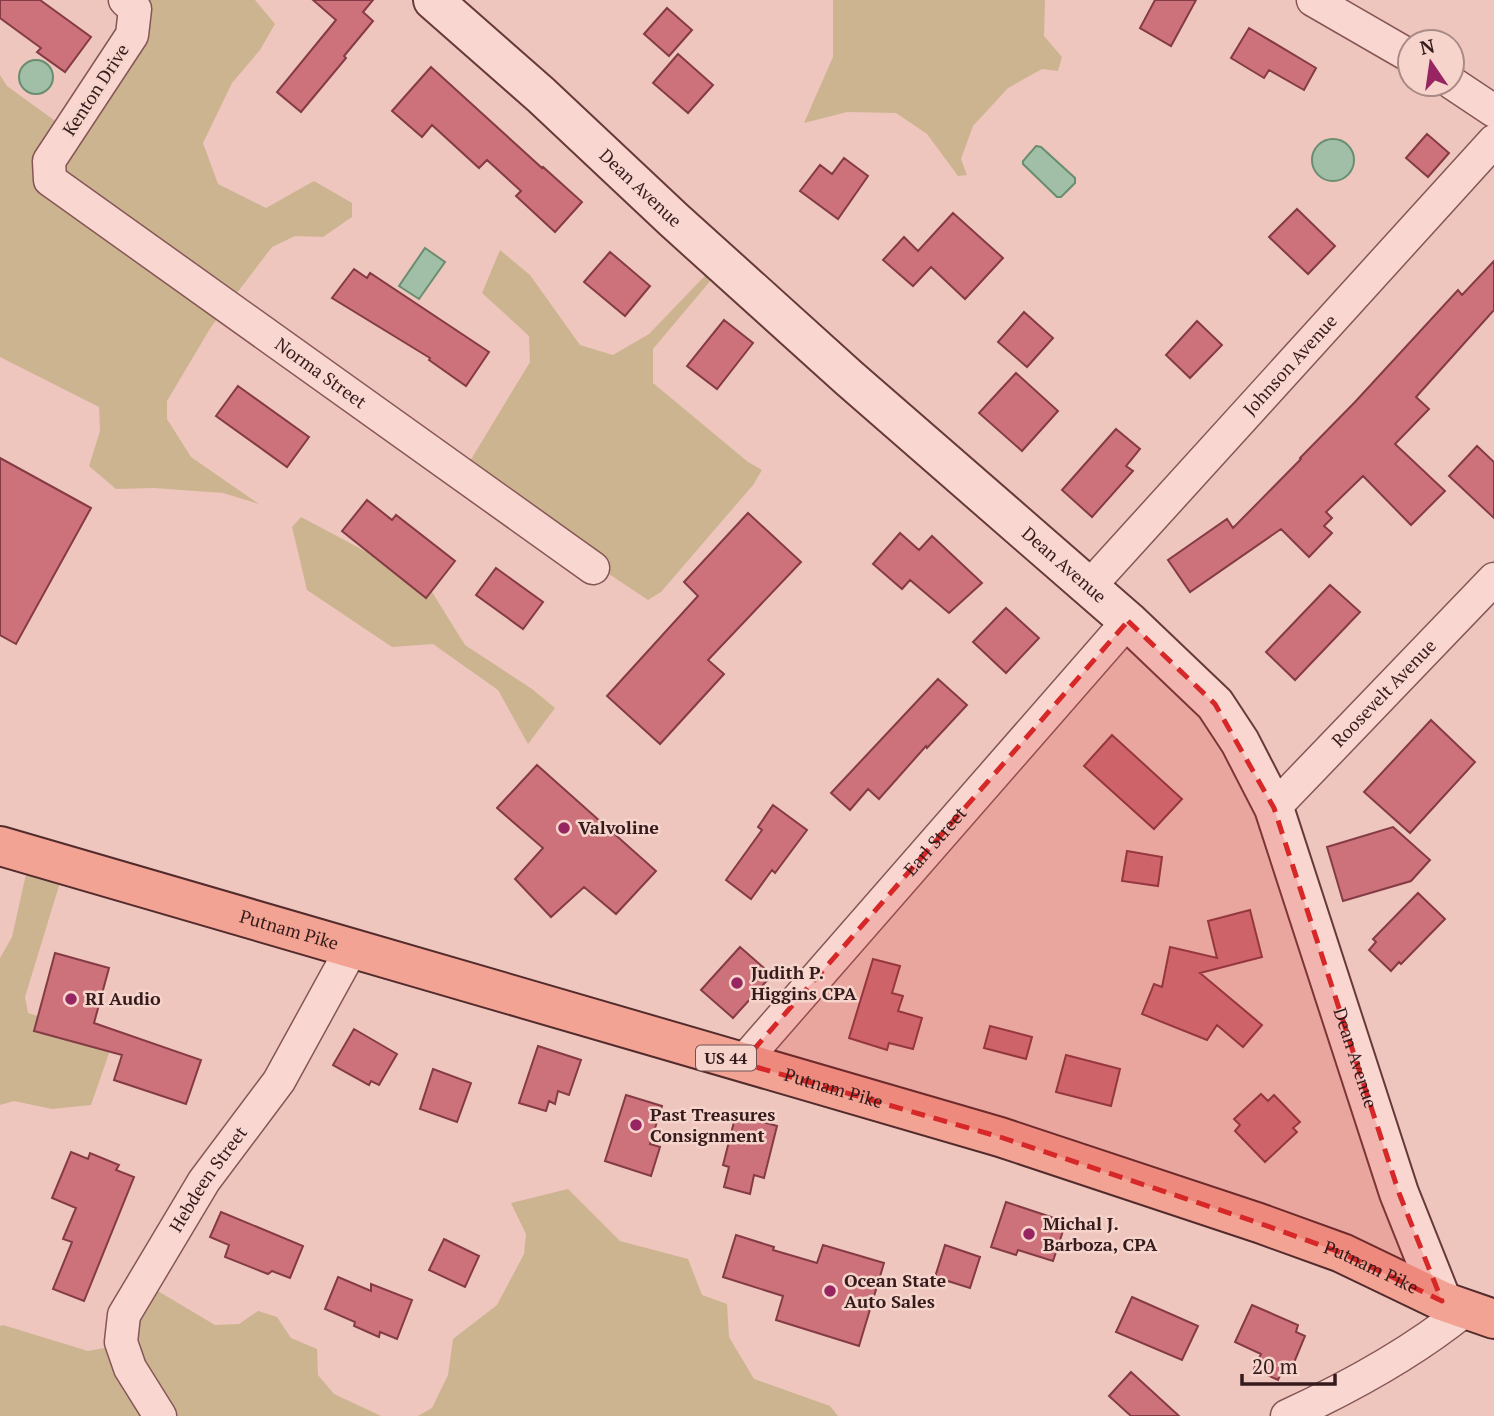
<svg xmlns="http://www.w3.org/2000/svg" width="1494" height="1416" viewBox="0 0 1494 1416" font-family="'PT Serif',serif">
<rect width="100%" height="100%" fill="#eec6bd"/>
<path fill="#ccb491" d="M122 0H255L275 24 260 50 232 83 203 143 218 184 266 208 314 181 352 203V217L323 237 295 236 272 247 211 327 167 401V419L191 457 259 504 223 493 154 488 116 489 89 466 100 431 99 407 0 357V75L7 86 69 131 140 27Z
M833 0H1045L1044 36 1062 57 1058 71 1042 69 1008 88 973 126 961 159 967 175 958 176 927 134 896 113 847 112 804 123 833 57Z
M500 250 530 275 580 345 613 355 649 334 720 260 722 267 653 349V383L748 462 762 470 753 485 661 592 648 600 463 477 464 471 530 362 529 336 482 293Z
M301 517 427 584 465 645 532 689 555 708 528 744 498 690 433 644 392 647 307 590 292 527Z
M28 865 62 876 25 997 28 1013 114 1039 91 1105 52 1109 14 1101 0 1105V958L12 937Z
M568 1189 620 1241 688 1259 702 1295 727 1304 729 1337 754 1379 830 1406 838 1416H418L432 1408 448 1375 453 1339 497 1305 524 1254 526 1234 511 1203Z
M146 1284 215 1325 239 1324 258 1311 277 1317 291 1338 317 1349 318 1375 334 1394 381 1416H0V1326L3 1325 88 1351 121 1345Z"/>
<path fill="#a1bfa6" stroke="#688d71" stroke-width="2" d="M19 77a17 17 0 1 1 34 0a17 17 0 1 1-34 0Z
M1312 160a21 21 0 1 1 42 0a21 21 0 1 1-42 0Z
M1036 146 1041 147 1075 178V183L1061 197H1057L1023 164V161Z
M425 248 445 262 419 299 399 286Z"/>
<path fill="#cd727b" stroke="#853b45" stroke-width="2" d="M0 0H40L91 37 65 72 37 52 41 48 0 18Z
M313 0H373L363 12 373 21 344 56 346 58 301 112 277 92 336 20Z
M1155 0H1196L1171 46 1140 28Z
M667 8 692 30 669 56 644 34Z
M1249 28 1316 68 1304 90 1269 70 1264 78 1231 58Z
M678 54 713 85 688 113 653 83Z
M431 67 542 168 543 167 582 202 555 232 516 196 521 191 487 160 479 168 432 125 422 137 392 111Z
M1427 134 1449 153 1428 177 1406 158Z
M844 158 868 176 838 219 800 191 820 165 832 174Z
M1297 209 1335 246 1308 274 1269 237Z
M953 213 1003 258 965 299 931 267 913 286 883 260 904 237 918 251Z
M610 252 650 286 625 316 584 282Z
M1494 261V310L1416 397 1429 409 1395 444 1445 491 1411 525 1363 476 1326 512 1332 518 1324 526 1332 533 1309 557 1281 529 1190 592 1168 560 1227 519 1233 528 1301 459 1300 458 1355 402 1458 290 1462 295Z
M354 269 367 278 370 273 489 352 466 386 429 360 430 358 332 298Z
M1024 312 1053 338 1027 367 998 342Z
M724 320 753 343 717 389 687 366Z
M1197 321 1222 345 1190 378 1166 355Z
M1016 373 1058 411 1022 451 979 413Z
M238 386 309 437 287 467 216 416Z
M1116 429 1140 449 1126 466 1133 471 1092 517 1062 490Z
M1477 446 1494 462V518L1449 476Z
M0 458 91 508 16 644 0 635Z
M367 500 392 520 396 515 455 561 426 598 342 531Z
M748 513 801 562 708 660 724 674 660 744 607 696 698 596 684 582Z
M900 533 919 550 932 536 982 583 949 613 910 580 902 589 873 564Z
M496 568 543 602 523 629 476 595Z
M1330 585 1360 612 1295 680 1266 652Z
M1006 608 1039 638 1006 673 973 642Z
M938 679 967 705 927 748 926 746 879 799 868 789 850 810 831 793Z
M1431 720 1475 762 1410 833 1364 792Z
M1112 735 1182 799 1154 829 1084 766Z
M537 765 656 871 616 914 584 887 551 917 515 879 543 848 497 808Z
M773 805 807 830 775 873 772 870 751 899 726 880 762 830 758 827Z
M1393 827 1430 860 1411 881 1343 901 1327 847Z
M1127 851 1162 857 1158 886 1122 881Z
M1418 893 1445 919 1401 964 1399 962 1391 971 1369 950 1376 942 1373 939Z
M1250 910 1262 957 1200 973 1262 1025 1243 1047 1217 1025 1207 1040 1142 1014 1154 984 1162 987 1170 947 1217 958 1208 921Z
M740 947 772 975 733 1018 701 990Z
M55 953 109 968 94 1023 201 1060 186 1104 114 1080 122 1055 34 1031Z
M873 959 900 966 892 993 903 996 898 1011 922 1018 913 1049 889 1043 887 1050 849 1038Z
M990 1026 1032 1037 1026 1059 984 1048Z
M354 1029 397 1054 379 1085 371 1081 369 1085 333 1065Z
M538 1046 581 1060 569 1095 558 1091 555 1104 549 1101 546 1111 519 1103Z
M1066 1055 1120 1069 1111 1106 1056 1092Z
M433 1069 471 1083 457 1122 420 1109Z
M1261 1094 1268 1101 1274 1095 1300 1122 1293 1128 1297 1132 1265 1162 1235 1131 1240 1125 1234 1119Z
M626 1095 662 1106 650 1144 660 1147 651 1176 605 1161Z
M736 1114 777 1126 764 1178 754 1175 750 1194 724 1187 729 1167 723 1165Z
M71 1152 88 1159 90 1153 119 1165 116 1170 134 1177 84 1301 53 1289 72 1242 63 1239 76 1208 52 1198Z
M1006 1202 1066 1222 1053 1261 1018 1250 1016 1255 991 1247Z
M221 1212 303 1246 290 1278 272 1271 268 1274 225 1257 229 1245 210 1237Z
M736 1235 774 1247 773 1250 817 1263 823 1245 884 1263 859 1346 776 1320 783 1296 723 1277Z
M444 1239 479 1256 465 1287 429 1270Z
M945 1245 980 1257 970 1288 935 1277Z
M338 1277 371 1291V1284L412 1300 397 1339 380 1332 379 1337 354 1326 355 1322 325 1309Z
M1132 1297 1198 1326 1182 1360 1116 1332Z
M1252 1305 1298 1325 1296 1332 1305 1336 1293 1365 1286 1362 1278 1380 1254 1369 1261 1354 1235 1342Z
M1131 1372 1179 1416H1131L1109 1396Z"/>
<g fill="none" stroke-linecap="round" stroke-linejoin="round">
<defs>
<g id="street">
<path id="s1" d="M125 0 135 9 132 35 49 161 50 180 593 568"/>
<path d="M1313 0 1410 56"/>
<path d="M1452 83 1494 111"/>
<path id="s2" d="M1088 588 1494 141"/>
<path id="s3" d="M1274 808 1494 579"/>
<path id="s4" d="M742 1063 1128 621"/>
<path id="s5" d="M160 1416 130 1368 121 1342 124 1315 204 1181 279 1081 352 948"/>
<path d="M1287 1416C1350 1387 1411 1354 1465 1310"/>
</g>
<g id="secondary">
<path id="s6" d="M433 0 541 95 674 220 849 378 1128 621 1215 704 1240 742 1274 808 1399 1193 1442 1301"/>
</g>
<g id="primary">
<path id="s7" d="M0 846 1000 1137 1259 1223 1342 1253 1442 1301 1494 1319"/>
</g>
</defs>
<use href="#street" stroke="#865656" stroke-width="35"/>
<use href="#secondary" stroke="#68393a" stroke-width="42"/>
<use href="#primary" stroke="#532b2d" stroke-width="42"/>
<use href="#street" stroke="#f9d7d0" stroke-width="32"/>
<use href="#secondary" stroke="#f9d7d0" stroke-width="38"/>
<use href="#primary" stroke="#f3a393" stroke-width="38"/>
</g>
<path fill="#d62828" fill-opacity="0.2" stroke="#d62828" stroke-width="5" stroke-dasharray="14 9" stroke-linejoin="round" d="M1128 621 1215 704 1274 808 1399 1193 1442 1301 1342 1253 1259 1223 1000 1137 742 1063Z"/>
<g fill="#962561" stroke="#f6d4cc" stroke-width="2.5">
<circle cx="564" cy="828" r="7"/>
<circle cx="737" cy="983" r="7"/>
<circle cx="71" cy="999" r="7"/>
<circle cx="636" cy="1125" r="7"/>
<circle cx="1029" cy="1234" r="7"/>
<circle cx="830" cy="1291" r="7"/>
</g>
<g text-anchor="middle" stroke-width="5" stroke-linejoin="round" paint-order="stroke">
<rect fill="#f6d4cc" stroke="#6f5251" stroke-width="2" x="696" y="1045.5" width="60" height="25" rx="5"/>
<g font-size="16" font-weight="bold" fill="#351b1c">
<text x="726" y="1064">US 44</text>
</g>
<g font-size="18" fill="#351b1c" stroke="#f6d4cc">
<text transform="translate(96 90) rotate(-57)" y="6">Kenton Drive</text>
<text dy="6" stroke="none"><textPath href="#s6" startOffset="280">Dean Avenue</textPath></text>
<text dy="6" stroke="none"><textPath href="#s2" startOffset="301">Johnson Avenue</textPath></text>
<text dy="6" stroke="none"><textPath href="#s1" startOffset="542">Norma Street</textPath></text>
<text dy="6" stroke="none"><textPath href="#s6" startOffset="847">Dean Avenue</textPath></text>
<text dy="6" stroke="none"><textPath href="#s3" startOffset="159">Roosevelt Avenue</textPath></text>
<text dy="6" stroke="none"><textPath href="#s4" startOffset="294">Earl Street</textPath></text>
<text dy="6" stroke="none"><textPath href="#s7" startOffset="301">Putnam Pike</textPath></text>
<text dy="6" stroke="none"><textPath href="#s6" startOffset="1435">Dean Avenue</textPath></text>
<text dy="6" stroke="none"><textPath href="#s7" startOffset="868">Putnam Pike</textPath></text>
<text dy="6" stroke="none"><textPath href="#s5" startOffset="271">Hebdeen Street</textPath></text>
<text dy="6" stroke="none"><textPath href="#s7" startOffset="1435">Putnam Pike</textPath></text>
</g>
<g font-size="18" font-weight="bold" fill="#351b1c" stroke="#f6d4cc" text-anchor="start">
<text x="578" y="834">Valvoline</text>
<text x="751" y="979">Judith P.<tspan x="751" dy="21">Higgins CPA</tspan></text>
<text x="85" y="1005">RI Audio</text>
<text x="650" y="1121">Past Treasures<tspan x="650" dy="21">Consignment</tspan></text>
<text x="1043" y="1230">Michal J.<tspan x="1043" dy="21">Barboza, CPA</tspan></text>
<text x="844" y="1287">Ocean State<tspan x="844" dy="21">Auto Sales</tspan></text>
</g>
</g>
<g transform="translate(1431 63) rotate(347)"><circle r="33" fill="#f6d4cc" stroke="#a98a86" stroke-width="2"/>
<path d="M0-5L12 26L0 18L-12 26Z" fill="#962561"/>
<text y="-10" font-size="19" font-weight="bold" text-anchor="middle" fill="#351b1c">N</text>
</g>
<path d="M1242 1374v10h93v-10" fill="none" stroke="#351b1c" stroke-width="3.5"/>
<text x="1252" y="1374" font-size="21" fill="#351b1c" stroke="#f6d4cc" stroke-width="5" paint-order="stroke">20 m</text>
</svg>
